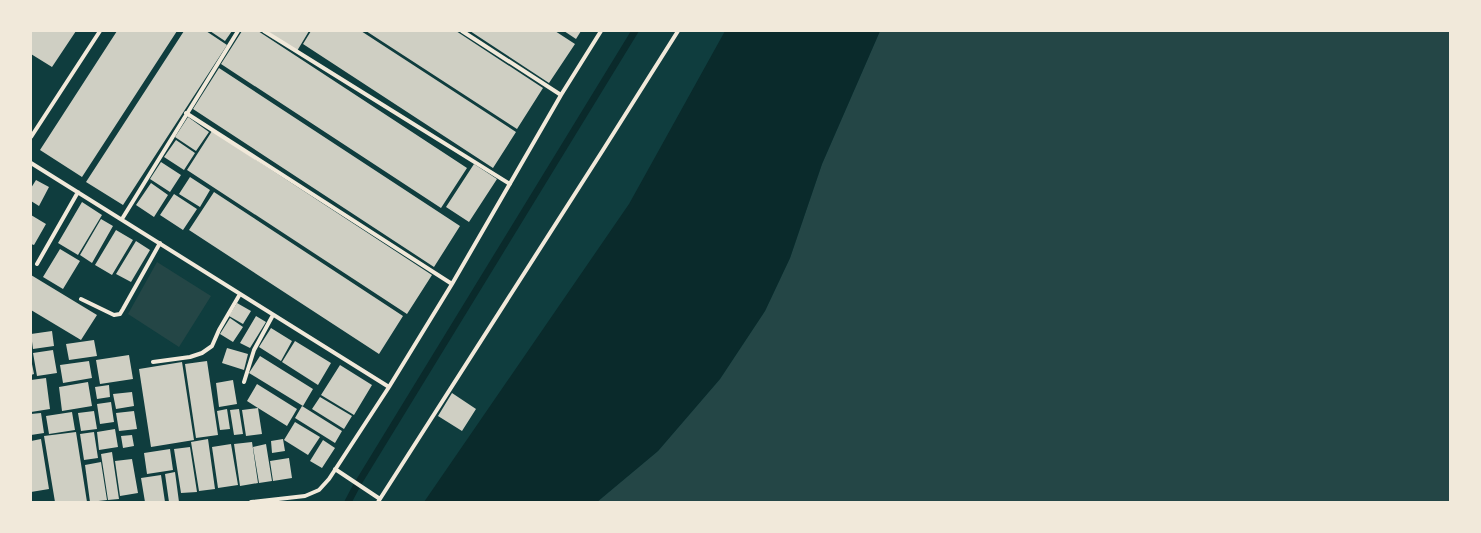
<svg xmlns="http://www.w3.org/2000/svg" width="1481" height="533" viewBox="0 0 1481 533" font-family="Arial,sans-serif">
<rect width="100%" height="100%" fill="#0f3d3e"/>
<path fill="#244646" d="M880 31H1450V502H597L658 451 720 379 765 311 790 258 822 164Z
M157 262 211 296 179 347 128 314Z"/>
<path fill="#0a2a2b" d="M725 31H880L822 164 790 258 765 311 720 379 658 451 597 502H424L629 204Z"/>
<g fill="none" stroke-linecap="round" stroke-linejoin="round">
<path stroke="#0a2a2b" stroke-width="7" d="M348 502 357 485 635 31"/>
</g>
<path fill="#cfcfc3" d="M31 31H76L52 67 31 54Z
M117 31H177L82 177 40 150Z
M184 31H206L227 45 123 205 86 182Z
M210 31H232L225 41Z
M242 31H258L467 168 441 208 221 64Z
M267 31H309L297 51Z
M311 31H361L516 132 493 168 303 44Z
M366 31H456L543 88 517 129Z
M470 31H555L575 44 549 83Z
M564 31H581L576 39Z
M219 68 460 226 434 267 193 109Z
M188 117 209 132 196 151 175 137Z
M212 131 432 275 407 314 187 170Z
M176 140 195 153 184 170 164 157Z
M161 162 181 175 170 192 150 179Z
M474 164 497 179 469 222 446 207Z
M190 177 210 190 200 207 179 194Z
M36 180 49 187 39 206 31 201V188Z
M151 183 168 195 154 217 136 205Z
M214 192 403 316 379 354 189 230Z
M174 194 197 209 183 230 160 215Z
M82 202 102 215 78 255 58 243Z
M31 215 46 224 34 245 31 244Z
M101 219 113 226 92 263 80 255Z
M116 230 133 240 112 275 95 265Z
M136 241 150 250 131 282 116 274Z
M60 249 80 261 63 289 43 277Z
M31 275 97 315 81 340 31 310Z
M237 303 251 311 243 324 229 316Z
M256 316 266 322 250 348 240 343Z
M230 318 243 327 233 342 220 334Z
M271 328 292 341 281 361 259 347Z
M52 331 54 346 33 349 31 334Z
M94 340 97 356 69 360 66 344Z
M295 341 331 363 318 385 282 362Z
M227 348 248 354 244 370 222 363Z
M53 350 57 373 37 376 33 353Z
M129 355 133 379 100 384 96 360Z
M260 356 313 389 303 406 249 373Z
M31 359 34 374 31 375Z
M89 361 92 378 63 383 60 365Z
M207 361 218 435 196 438 185 364Z
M182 362 194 440 151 447 139 369Z
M340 365 372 385 354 415 321 395Z
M46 378 50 409 31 412V380Z
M233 380 237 404 219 407 216 383Z
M88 382 92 406 62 411 59 387Z
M257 384 297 409 287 426 247 401Z
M109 385 110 397 97 399 95 387Z
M132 392 134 406 116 409 113 394Z
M452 393 476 409 462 431 438 416Z
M320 397 352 416 344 429 312 409Z
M111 402 114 422 100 424 97 404Z
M302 406 342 431 335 443 295 418Z
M258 408 262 434 246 436 242 410Z
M227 409 230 429 220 430 217 411Z
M239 409 243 434 234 435 230 410Z
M94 411 97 429 81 431 78 413Z
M134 411 137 429 119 431 116 413Z
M72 412 75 430 49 434 46 416Z
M41 413 44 433 31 435V414Z
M295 422 320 437 308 455 284 440Z
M115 429 118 447 99 450 97 432Z
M76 432 87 502H55L44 436Z
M94 432 98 458 84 460 80 434Z
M132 435 134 446 123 448 121 436Z
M41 439 49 489 31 492V441Z
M208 439 215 489 199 491 191 442Z
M283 439 285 451 272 453 271 441Z
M323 440 335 448 322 468 310 461Z
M252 442 258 483 240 486 234 444Z
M231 444 238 485 218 488 212 447Z
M266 444 272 481 259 483 253 447Z
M190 447 197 492 181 493 174 449Z
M170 449 173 470 147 474 144 453Z
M112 452 119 499 108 500 101 454Z
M289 458 292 478 273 481 270 461Z
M132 459 138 493 120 496 115 461Z
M101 462 107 500 90 502 85 465Z
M175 472 179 502H169L165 474Z
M161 475 165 502H145L141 478Z"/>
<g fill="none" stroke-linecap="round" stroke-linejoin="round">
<path stroke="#f1e9da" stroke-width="4" d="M264 31 510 184
M462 31 561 95
M186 113 452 284
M31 137 100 31
M31 163 389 387
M122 219 238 31
M37 264 78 192
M81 299 114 315 120 314 123 309 160 243
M153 362 190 357 202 353 212 346 219 330 240 294
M244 382 254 350 273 315
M335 469 380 499
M251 502 305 496 319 490 329 479 389 387 452 284 561 95 601 31
M378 502 603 150 678 31"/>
</g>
<rect width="1481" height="533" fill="none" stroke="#f1e9da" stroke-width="64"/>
</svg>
